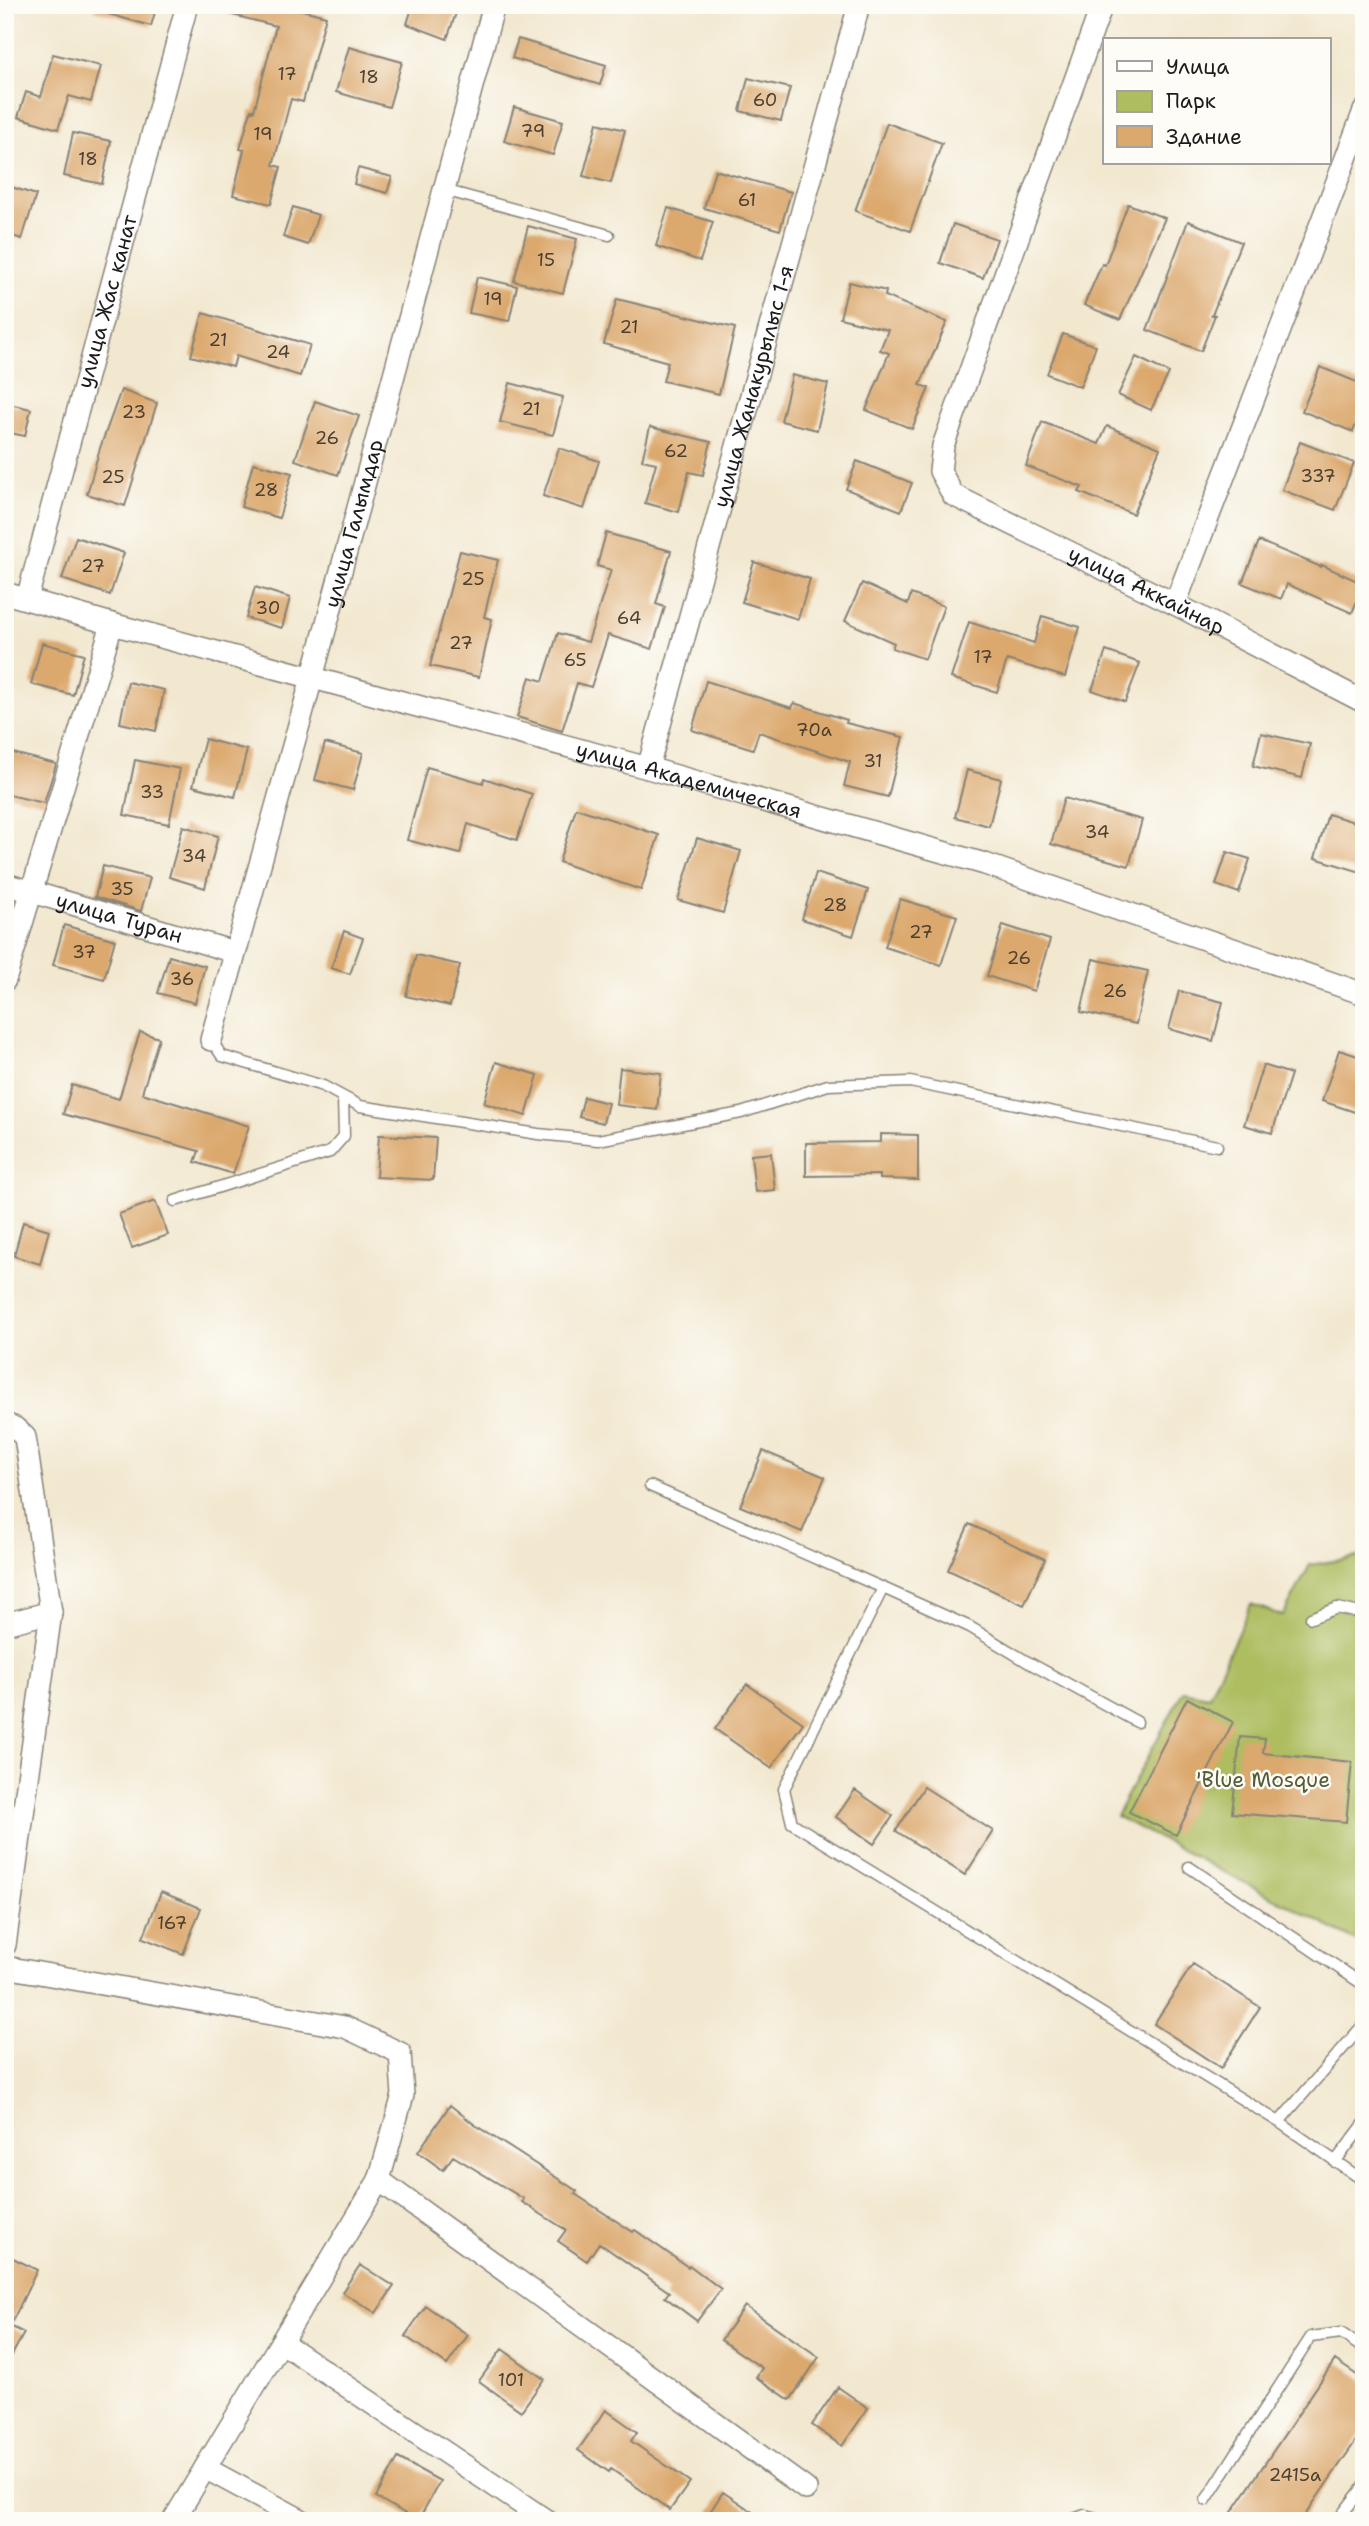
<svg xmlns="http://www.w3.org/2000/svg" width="1369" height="2526" viewBox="0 0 1369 2526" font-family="'Shantell Sans',sans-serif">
<rect width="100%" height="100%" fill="#fdfcf7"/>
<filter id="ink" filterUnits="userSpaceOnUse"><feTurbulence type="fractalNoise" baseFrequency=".0143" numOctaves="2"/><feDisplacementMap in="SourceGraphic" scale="14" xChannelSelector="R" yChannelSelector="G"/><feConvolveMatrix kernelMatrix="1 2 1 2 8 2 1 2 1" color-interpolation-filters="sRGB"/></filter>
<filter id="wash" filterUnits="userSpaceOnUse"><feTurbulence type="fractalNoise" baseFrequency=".00686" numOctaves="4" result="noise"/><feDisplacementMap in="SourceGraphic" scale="28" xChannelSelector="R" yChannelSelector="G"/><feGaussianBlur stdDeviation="1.57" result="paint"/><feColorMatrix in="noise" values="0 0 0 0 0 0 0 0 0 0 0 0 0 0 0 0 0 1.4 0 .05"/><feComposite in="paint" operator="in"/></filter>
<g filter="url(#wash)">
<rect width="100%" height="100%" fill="#f2e8d0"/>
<path fill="#adbd60" stroke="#646c3e" stroke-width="2" d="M1364 1556V1945L1116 1816 1183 1691 1209 1696 1251 1604 1283 1616 1310 1565Z"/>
<g id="blocks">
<path fill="#dba86d" d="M95 5H157L151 26 94 10Z
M218 5H282L326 16 303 102 291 99 273 165 281 167 271 204 233 195 244 150 240 149 251 110 254 111 276 26 217 11Z
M413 5H445L457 10 447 39 407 24Z
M518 39 606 65 600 85 512 58Z
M349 47 402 62 389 107 336 92Z
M53 54 101 66 91 102 69 96 58 129 18 117 26 92 41 97Z
M748 78 790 88 781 121 740 111Z
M514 107 563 121 553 155 504 141Z
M597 123 625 130 611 183 583 176Z
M887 123 942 143 910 231 855 211Z
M73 133 111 141 102 184 64 176Z
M358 168 392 177 387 193 354 184Z
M715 170 791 192 780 230 704 208Z
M5 185 36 195 22 239 5 234Z
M1128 204 1165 218 1120 320 1084 305 1102 264 1105 265Z
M293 207 318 215 308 245 283 237Z
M668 208 713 222 700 261 656 246Z
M1188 221 1241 242 1212 315H1215L1201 351 1147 330Z
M953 224 997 239 983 278 940 263Z
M528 226 577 239 563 293 514 281Z
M477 277 517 286 509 321 469 313Z
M849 282 886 291 885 296 947 322 920 385 929 388 912 429 866 410 889 353 880 350 888 330 840 318Z
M617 299 735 328 719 394 663 381 668 362 604 344Z
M203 313 310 345 300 376 236 356 233 367 191 356Z
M1063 334 1096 346 1080 387 1047 374Z
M1136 357 1169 373 1151 410 1118 395Z
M1320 367 1364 385V406L1353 432 1302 411Z
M792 375 828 384 817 430 781 421Z
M510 383 563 397 553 435 500 422Z
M121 390 157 403 125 506 87 494 100 448Z
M315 401 359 416 338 475 295 460Z
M5 403 31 409 25 436 5 432Z
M1042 422 1099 444 1107 426 1160 448 1133 514 1079 492 1082 487 1026 466Z
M650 427 711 442 703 475 689 472 679 512 645 503 656 463 642 460Z
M1300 442 1354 463 1335 510 1282 490Z
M559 448 599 461 584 509 543 496Z
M857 461 912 483 901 511 846 489Z
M253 463 292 473 279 518 241 507Z
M606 533 671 551 656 604 665 607 652 649 608 635 591 687 577 683 562 731 517 717 530 677 543 681 558 633 588 642 611 570 597 566Z
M76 537 124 553 110 595 62 579Z
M1259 541 1321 567 1322 565 1364 584 1352 613 1287 584 1281 599 1242 583Z
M460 551 498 560 484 617 492 619 479 677 430 666Z
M754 562 810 579 798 619 742 602Z
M862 583 908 604 911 594 944 606 925 659 892 648 894 643 845 621Z
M255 587 290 598 282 628 246 618Z
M1042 616 1080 627 1065 677 1007 660 997 692 951 678 969 622 1034 643Z
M42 643 84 654 73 695 31 684Z
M1106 651 1140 663 1125 702 1092 690Z
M706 681 792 708 794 703 847 720 846 723 903 737 888 797 844 786 850 762 759 732 753 749 692 730Z
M128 682 164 690 156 731 120 723Z
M1261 733 1310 744 1302 778 1253 766Z
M205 739 247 750 235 797 193 786Z
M325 743 363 753 353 790 315 780Z
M5 751 56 764 44 803 5 794Z
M135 760 180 769 169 824 124 815Z
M427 767 483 783 484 778 532 794 517 840 468 824 460 854 407 840Z
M967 770 1001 779 989 826 955 817Z
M1064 798 1142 820 1129 866 1051 844Z
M576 808 659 835 641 890 559 862Z
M1328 814 1364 825V873L1315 858Z
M183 826 218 836 205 888 169 877Z
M697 838 741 851 723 913 678 900Z
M1227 852 1250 859 1239 893 1216 885Z
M103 866 150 878 141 911 95 897Z
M816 873 868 890 853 936 802 919Z
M900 899 957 916 941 965 885 947Z
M64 925 115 940 104 979 53 965Z
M1003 925 1050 940 1034 991 987 976Z
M344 931 363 938 350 974 331 968Z
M416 955 460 965 450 1006 406 996Z
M169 956 205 966 195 1003 158 993Z
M1093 959 1148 971 1136 1024 1081 1012Z
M1179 991 1223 1002 1213 1041 1169 1029Z
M140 1032 159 1038 142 1093 249 1126 233 1174 195 1162 199 1151 63 1114 72 1085 119 1099Z
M1339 1050 1364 1058V1115L1322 1101Z
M496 1062 538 1075 526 1116 484 1103Z
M1263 1065 1291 1074 1272 1133 1244 1125Z
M620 1068 661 1073 657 1110 616 1105Z
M584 1097 608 1103 603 1123 579 1117Z
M881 1134 918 1135V1180L880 1179V1175L806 1176V1143L881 1142Z
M379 1135 436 1138 433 1180 376 1177Z
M771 1153 775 1190 755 1192 751 1155Z
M155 1201 168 1235 132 1248 119 1214Z
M23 1222 49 1230 40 1264 14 1256Z
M763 1451 825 1477 802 1532 740 1506Z
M969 1524 1045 1559 1024 1605 948 1570Z
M747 1684 803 1723 771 1768 715 1729Z
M1187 1698 1233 1722 1176 1835 1129 1812Z
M1240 1737 1265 1739 1263 1753 1352 1762 1346 1822 1232 1813Z
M924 1787 993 1831 965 1875 896 1831Z
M855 1790 893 1816 874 1844 836 1817Z
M161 1892 201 1908 183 1954 143 1938Z
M1193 1964 1260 2007 1221 2068 1154 2024Z
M450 2105 475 2125 577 2191 575 2194 633 2232 635 2230 688 2267 689 2265 721 2289 697 2321 665 2297 669 2292 599 2243 587 2261 558 2241 566 2230 522 2202 524 2199 453 2156 443 2170 418 2152Z
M5 2254 37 2270 10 2326 24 2333 5 2368Z
M360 2265 394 2286 376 2313 342 2292Z
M426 2306 468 2335 447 2365 405 2336Z
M745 2306 819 2357 790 2400 756 2377 762 2368 721 2340Z
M502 2349 544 2379 521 2411 479 2381Z
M1335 2360 1364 2380V2429L1301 2521H1226Z
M838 2387 868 2408 842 2446 812 2425Z
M606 2410 637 2432 631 2441 690 2482 670 2510 611 2469 609 2472 578 2450Z
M398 2458 440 2481 418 2521 376 2497Z
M723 2492 766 2521H704Z"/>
</g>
</g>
<g filter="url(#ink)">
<use href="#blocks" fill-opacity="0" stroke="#878276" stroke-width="2"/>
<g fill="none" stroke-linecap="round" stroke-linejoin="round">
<defs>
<path id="service" d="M444 190 609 235
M211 1040 222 1056 323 1086 360 1106 538 1134 598 1140 741 1113 828 1085 910 1082 1217 1146
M175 1201 330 1152 344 1136 343 1097
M650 1486 883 1588
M1311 1618 1337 1608 1364 1614
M1137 1722 1026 1661 970 1627 883 1588 784 1789 792 1823 1279 2122 1364 2181
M1189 1867 1364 1985
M1279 2122 1364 2024
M1335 2162 1364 2124
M1206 2500 1311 2337 1341 2333 1364 2349
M1068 2521 1085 2515 1107 2521
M1337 2521 1364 2486"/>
<g id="minor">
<path id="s1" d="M1102 5 943 446 940 471 953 495 1175 604 1364 702"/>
<path id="s2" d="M5 593 112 624 648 768 985 864 1364 994"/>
<path id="s3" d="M27 599 187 5"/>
<path d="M1175 604 1364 111"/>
<path id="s4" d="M648 768 859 5"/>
<path id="s5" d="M5 884 234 952"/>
<path d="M5 980 112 624"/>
<path id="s6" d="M211 1040 312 678 494 5"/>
<path d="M5 1424 15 1428 25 1437 51 1612 5 1945"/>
<path d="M5 1624 51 1612"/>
<path d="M5 1967 345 2027 400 2053 403 2095 379 2180 173 2521"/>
<path d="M379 2180 806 2489"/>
<path d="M281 2342 547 2521"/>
<path d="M205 2468 303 2521"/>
</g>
</defs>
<use href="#service" stroke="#878276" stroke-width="13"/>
<use href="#minor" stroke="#878276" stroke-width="24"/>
<use href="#service" stroke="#fff" stroke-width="10"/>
<use href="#minor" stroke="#fff" stroke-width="21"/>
</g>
</g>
<g text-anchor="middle" stroke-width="5" stroke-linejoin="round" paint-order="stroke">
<g font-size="18" fill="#4c3f30">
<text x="287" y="80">17</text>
<text x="369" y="83">18</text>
<text x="765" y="106">60</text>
<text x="533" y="137">79</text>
<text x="263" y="140">19</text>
<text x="88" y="165">18</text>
<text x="747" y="206">61</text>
<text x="546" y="266">15</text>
<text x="493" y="305">19</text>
<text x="629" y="333">21</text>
<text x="218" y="346">21</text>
<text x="278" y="358">24</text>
<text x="531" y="415">21</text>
<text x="134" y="418">23</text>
<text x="327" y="444">26</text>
<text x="676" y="457">62</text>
<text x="1318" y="482">337</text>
<text x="113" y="483">25</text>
<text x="266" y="496">28</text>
<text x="93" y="572">27</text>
<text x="473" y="585">25</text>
<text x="268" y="614">30</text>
<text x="629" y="624">64</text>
<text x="461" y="649">27</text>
<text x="983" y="663">17</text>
<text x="575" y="666">65</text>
<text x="814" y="736">70а</text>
<text x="873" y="767">31</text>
<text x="152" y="798">33</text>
<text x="1097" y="838">34</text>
<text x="194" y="862">34</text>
<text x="122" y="895">35</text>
<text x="835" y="911">28</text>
<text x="921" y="938">27</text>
<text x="84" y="958">37</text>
<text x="1019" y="964">26</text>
<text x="182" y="985">36</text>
<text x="1115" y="997">26</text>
<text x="172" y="1929">167</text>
<text x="511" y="2386">101</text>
<text x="1295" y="2481">2415а</text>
</g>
<g font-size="21" fill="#1c1c1c" stroke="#fdfcf7">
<text dy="7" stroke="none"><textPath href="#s3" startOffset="308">улица Жас канат</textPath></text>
<text dy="7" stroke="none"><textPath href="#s4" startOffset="396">улица Жанакурылыс 1-я</textPath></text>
<text dy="7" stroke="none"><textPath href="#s6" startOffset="536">улица Галымдар</textPath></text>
<text dy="7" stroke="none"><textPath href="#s1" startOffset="737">улица Аккайнар</textPath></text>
<text dy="7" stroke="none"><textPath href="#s2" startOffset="709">улица Академическая</textPath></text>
<text dy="7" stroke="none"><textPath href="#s5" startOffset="119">улица Туран</textPath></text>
</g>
<g font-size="21" fill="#565c37" stroke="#fdfcf7">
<text x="1263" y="1787">'Blue Mosque</text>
</g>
</g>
<rect width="1369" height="2526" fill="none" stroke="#fdfcf7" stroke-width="28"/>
<rect x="1103" y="38" width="228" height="126" fill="#fdfcf7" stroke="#a3a29f" stroke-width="2"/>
<rect x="1117" y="61" width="35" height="10" fill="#ffffff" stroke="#a3a29f" stroke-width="2"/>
<text x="1166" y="74" font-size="21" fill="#1c1c1c">Улица</text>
<rect x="1117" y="91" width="35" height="21" fill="#adbd60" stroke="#a3a29f" stroke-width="2"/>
<text x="1166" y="108" font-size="21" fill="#1c1c1c">Парк</text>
<rect x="1117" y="126" width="35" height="21" fill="#dba86d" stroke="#a3a29f" stroke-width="2"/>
<text x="1166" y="144" font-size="21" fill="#1c1c1c">Здание</text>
</svg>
